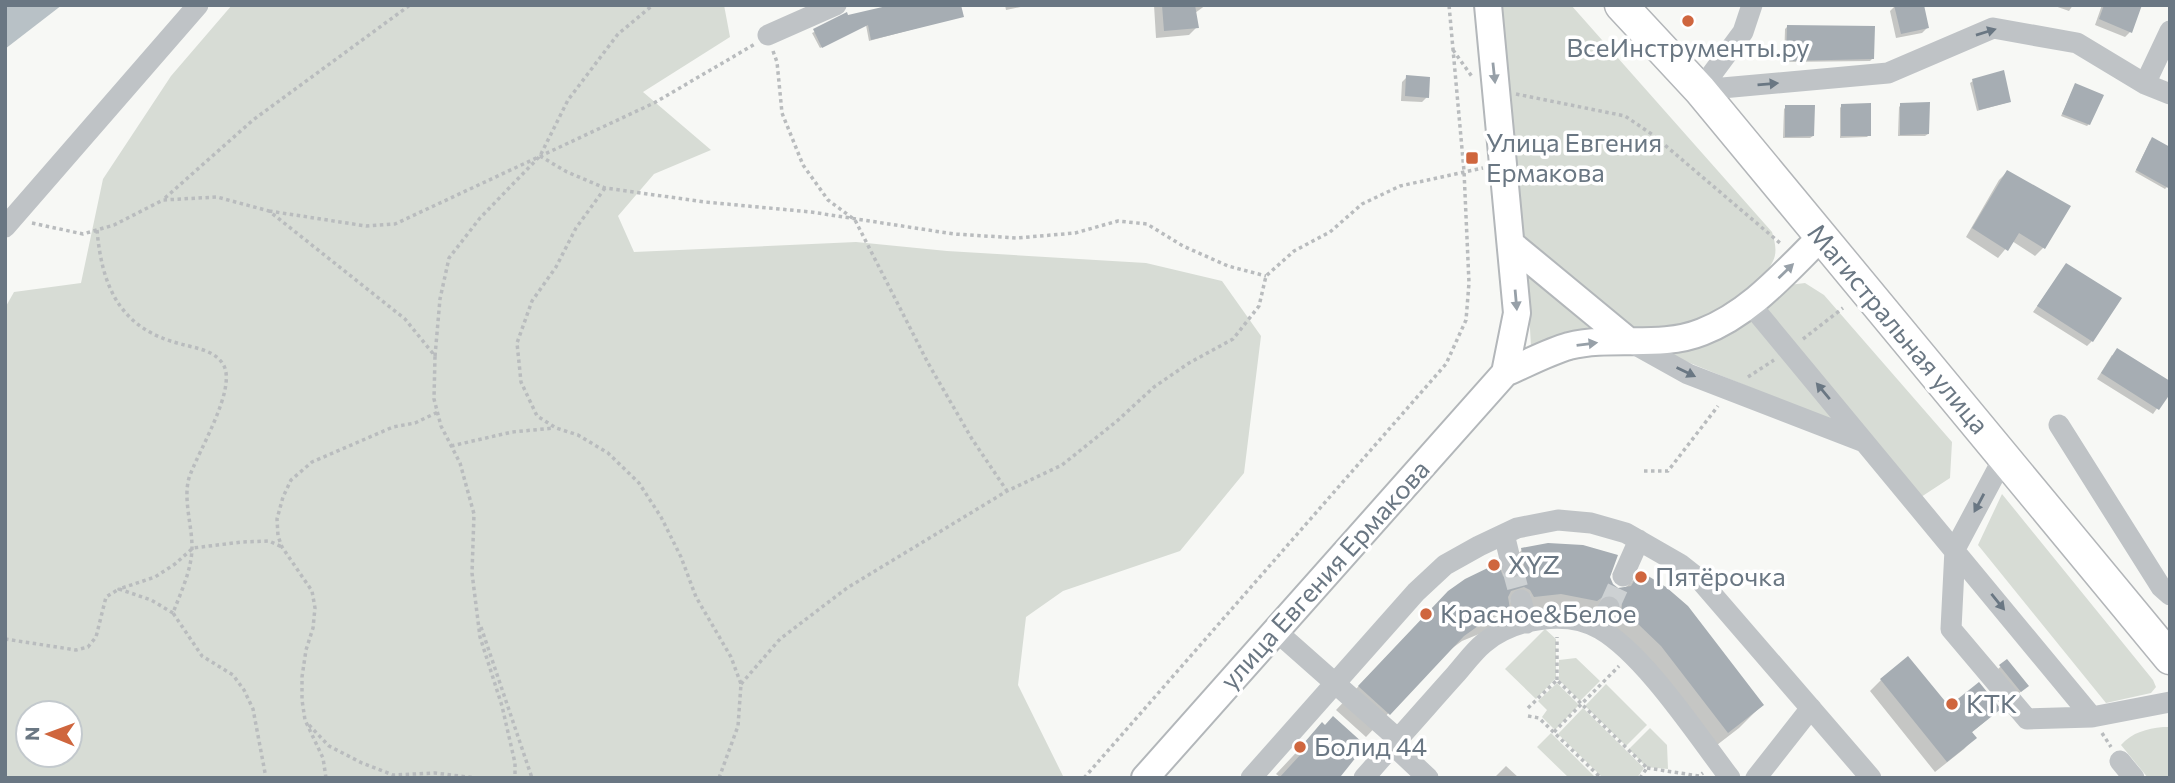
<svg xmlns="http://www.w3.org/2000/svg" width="2175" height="783" viewBox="0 0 2175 783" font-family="Commissioner,sans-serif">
<rect width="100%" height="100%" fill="#f7f8f5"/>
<path fill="#d7dcd5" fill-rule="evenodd" d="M232 5H724L730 37 643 92 711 150 654 174 618 216 634 252 856 242 947 251 1146 263 1222 281 1261 336 1244 473 1180 551 1063 591 1026 617 1018 685 1063 776 1062 778H5V308L14 292 81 283 103 179 171 76ZM28 713H70V755H28Z
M1495 5H1571L1772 232C1775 242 1778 253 1772 263 1760 287 1722 313 1697 323 1675 332 1651 331 1627 332L1519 241Z
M1527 274 1594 332 1531 347Z
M1805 283 1824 295 1952 442 1950 478 1921 497 1765 309 1789 285Z
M1750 312 1843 425 1653 348Z
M2002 494 2153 680 2156 687 2151 693 2106 703 1978 545Z
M1545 629 1556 639V678L1536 699 1505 669Z
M1576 658 1600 681 1580 701 1559 680V660Z
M1557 683 1579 705 1555 730 1542 717 1547 710 1538 701Z
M1606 684 1647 725 1626 746 1585 706Z
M1583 708 1644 768 1637 778H1603L1558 734Z
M2163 727H2170V778H2148L2121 745C2133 732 2146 729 2163 727Z
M1650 728 1667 745 1668 769 1646 767 1629 749Z
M1551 733 1596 778H1569L1537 747Z"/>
<path fill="#b8c1c6" d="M5 5H62L5 49Z"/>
<path fill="#0003" d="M1005 5H1030L1006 10Z
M1154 5H1206L1195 13 1197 27 1189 35 1156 38Z
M2052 5H2073L2069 11Z
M2102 5H2141L2130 32 2125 37 2095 25Z
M1895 6 1927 28 1922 33 1896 38 1890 11Z
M962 16 869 41 866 25 820 48 812 33 847 17Z
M1787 27 1872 59 1870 61 1784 62 1785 29Z
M1407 77 1427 97 1422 102 1401 101 1402 82Z
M1973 81 2009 102 1977 111 1970 83Z
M2075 85 2089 124 2087 126 2061 116Z
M1842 105 1869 135 1867 137 1840 138V108Z
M1901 105 1928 134 1925 136H1898L1899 107Z
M1786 107 1813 136 1810 138H1783L1784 109Z
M2150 141 2167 187 2165 189 2135 172Z
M2007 172 2068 207 2043 248 2035 256 2012 241 1998 258 1966 237 1999 180Z
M2066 265 2092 341 2087 346 2033 312Z
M2112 355 2170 390 2153 414 2097 379Z
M1522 550 1608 577 1611 585 1618 590 1624 589 1640 573 1762 705 1739 728 1704 755 1638 669 1613 646 1572 624 1510 619 1504 613 1484 632 1462 641 1443 655 1366 737 1336 710 1434 607 1499 572Z
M2007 661 2027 686 2016 696 1989 677Z
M1881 680 1948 709 1988 719 1971 733 1974 738 1964 749 1935 772 1870 691Z
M1322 725 1336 778 1280 777 1276 774Z
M1506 766 1519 778H1494Z"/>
<path fill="#a6adb3" d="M891 5H961L964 17 871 40 868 25 822 48 813 29 847 12 848 15Z
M1162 5H1195L1199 28 1164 31Z
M1894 5H1924L1929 28 1901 34Z
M2104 5H2142L2132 33 2099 19Z
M1787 25 1875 26 1874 59 1786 61Z
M2004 70 2011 102 1979 110 1972 79Z
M1406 75 1430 77 1429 98 1405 96Z
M2075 83 2104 95 2090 125 2062 114Z
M1930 102 1929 134 1900 135V103Z
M1871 103V136H1841V104Z
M1785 105H1815L1814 136 1785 137Z
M2152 137 2170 147V189L2136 170Z
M2007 170 2071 206 2045 249 2019 233 2008 251 1972 228Z
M2066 263 2122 298 2093 342 2037 306Z
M2117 348 2170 381V394L2159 410 2101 373Z
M1548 543 1583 545 1618 555 1610 577 1613 584 1618 588 1631 586 1640 571 1666 587 1688 606 1764 705 1728 733 1661 646 1637 623 1621 613 1622 605 1615 596 1607 594 1597 601 1561 594 1534 597 1530 590 1524 587 1511 591 1508 597 1510 609 1488 619 1464 636 1390 715 1358 686 1448 591 1465 579 1498 563 1503 576 1509 580H1516L1525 570 1521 548Z
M1908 656 1949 706 1979 682 2001 709 1972 732 1977 738 1947 762 1880 679Z
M2007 659 2029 686 2021 692 1999 665Z
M1333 716 1363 743 1358 749 1361 751 1341 776 1339 778H1279L1302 753 1298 750 1322 722 1325 725Z"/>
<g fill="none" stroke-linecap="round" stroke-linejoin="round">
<path stroke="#cdd1d3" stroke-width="21" stroke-dasharray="21 10" stroke-linecap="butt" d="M1512 567 1521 600
M1609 607 1623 576"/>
<defs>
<path id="major" d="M1488 5 1517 313 1505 373
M1511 244 1626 339
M1145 778 1505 373C1526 364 1548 352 1569 346 1612 335 1660 349 1702 332 1751 313 1785 272 1822 236"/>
<path id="highway" d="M1621 5 1700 90 2170 658"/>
</defs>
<use href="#major" stroke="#b3b7ba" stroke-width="30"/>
<use href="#highway" stroke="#b3b6b9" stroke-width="35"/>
<path stroke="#b9bcbe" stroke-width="3.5" stroke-dasharray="3.5 3.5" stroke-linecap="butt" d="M1453 50 1473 78
M773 51 777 62 782 113 803 165 828 200 855 220 928 363 972 439 1007 491
M1516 94 1625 116 1653 135 1780 243
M540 156 567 172 605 188 705 202 811 212 954 234 1017 238 1075 233 1118 221 1147 224 1183 246 1228 266 1266 276
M605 188 576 228 556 267 532 301 517 343 521 382 537 416 556 428 578 435 608 453 639 483 661 517 681 557 696 597 731 657 741 684 738 726 719 778
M165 198 253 120 410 5
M269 211 366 226 395 224 654 103 755 44
M32 223 83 234 114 225 163 200 217 197 269 211 405 319 435 356 434 399 441 426 460 463 474 514 472 573 480 637 502 706 515 763V778
M97 230C102 287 120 329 181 344 195 348 214 350 223 364 238 388 198 451 189 478 183 499 192 525 192 547 192 569 181 592 173 613L202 656 233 675 244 690 253 709 266 778
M1803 339 1843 308
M435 356 440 299 449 258 480 218 540 156 568 100 618 34 653 5
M1748 377 1774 360
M451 446 512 432 554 428
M1644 471H1668L1718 406
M173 613 151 600 119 589 155 577 175 564 193 548 242 542 269 541 282 547
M481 627 532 778
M5 639 76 650 88 647 96 637 106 597 119 589
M1557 680V637
M741 684 780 639 847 588 1007 491 1062 465 1117 421 1154 387 1189 363 1233 339 1259 306 1266 276 1294 251 1330 232 1362 204 1400 186 1483 168
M1528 708 1557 680 1647 768 1640 778
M1528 716 1539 718 1601 778
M309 725 329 746 362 763 393 775 435 773 476 778
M1554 732 1619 666
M2102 733 2111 747
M1647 768 1699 776 1703 773
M326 778 323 758 305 720 302 700V677L306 650 313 628 315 608 312 591 282 547 278 536 277 519 283 497 291 480 312 462 393 427 415 423 438 412
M1084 778 1446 364 1466 320 1469 283 1464 171 1449 5"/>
<path stroke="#bfc3c6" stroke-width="21" d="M768 35 836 5
M2145 84 2170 31
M1700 90 1888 73 1993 28 2077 43 2145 84 2170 94
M1700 90 1743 32 1752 5
M5 227 198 5
M1751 305 2092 717 2170 702
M1627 340 1688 374 1864 442
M2059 425 2161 587 2170 595
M2004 457 1955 549 1951 629 2027 719 2092 717
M1504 534 1512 567
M1623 576 1639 540
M1521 600 1527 623
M1599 628 1609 607
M1276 631 1398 739C1417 718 1436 696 1455 675 1464 665 1473 652 1484 643 1513 619 1566 609 1600 629 1645 655 1697 735 1730 778
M1393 745 1428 778
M2120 761 2134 778
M1251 778 1416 592 1445 565 1479 546 1517 528 1558 520 1591 523 1626 533 1680 564 1699 579 1871 778
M1364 778 1398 739
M1756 778 1811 708"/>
<use href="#major" stroke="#fff" stroke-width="26"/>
<use href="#highway" stroke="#fff" stroke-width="32"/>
</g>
<defs><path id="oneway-solid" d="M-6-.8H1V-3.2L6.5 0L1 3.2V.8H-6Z" transform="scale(1.75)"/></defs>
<g fill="#6a7783">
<use href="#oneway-solid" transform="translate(1986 32) rotate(-17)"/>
<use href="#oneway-solid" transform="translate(1768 84) rotate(-5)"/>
<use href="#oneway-solid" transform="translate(1686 372) rotate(26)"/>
<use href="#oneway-solid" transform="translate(1823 391) rotate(-130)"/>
<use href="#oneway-solid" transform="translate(1979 503) rotate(118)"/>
<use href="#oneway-solid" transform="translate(1998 602) rotate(51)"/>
</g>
<g fill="#97a0a8">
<use href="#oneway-solid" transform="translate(1494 73) rotate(84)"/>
<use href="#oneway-solid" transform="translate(1786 271) rotate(-44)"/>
<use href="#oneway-solid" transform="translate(1516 300) rotate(85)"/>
<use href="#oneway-solid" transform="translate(1587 344) rotate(-7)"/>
</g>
<g fill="#cf663e" stroke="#fff" stroke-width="2.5">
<circle cx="1688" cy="21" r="7"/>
<rect x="1465" y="151" width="14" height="14" rx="3.5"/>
<circle cx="1494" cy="565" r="7"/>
<circle cx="1641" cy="577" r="7"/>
<circle cx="1426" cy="614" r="7"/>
<circle cx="1952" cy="704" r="7"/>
<circle cx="1300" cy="747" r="7"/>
</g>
<g text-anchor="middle" stroke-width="7" stroke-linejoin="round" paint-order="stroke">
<g font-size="26" fill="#6a7783" stroke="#fff" text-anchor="start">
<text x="1688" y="57" text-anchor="middle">ВсеИнструменты.ру</text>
<text x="1486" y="152">Улица Евгения<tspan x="1486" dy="30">Ермакова</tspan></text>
<text x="1508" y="574">XYZ</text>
<text x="1655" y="586">Пятёрочка</text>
<text x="1440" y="623">Красное&amp;Белое</text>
<text x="1966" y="713">КТК</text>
<text x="1314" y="756">Болид 44</text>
</g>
<g font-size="26" fill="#6a7783" stroke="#fff">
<text transform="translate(1898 329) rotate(50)" y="9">Магистральная улица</text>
<text transform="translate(1325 575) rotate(-48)" y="9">улица Евгения Ермакова</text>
</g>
</g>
<rect width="2175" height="783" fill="none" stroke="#6a7783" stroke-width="14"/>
<g transform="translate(49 734) rotate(271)"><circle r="33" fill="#ffffff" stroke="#c3c9cd" stroke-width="2"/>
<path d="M0-5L12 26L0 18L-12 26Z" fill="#cf663e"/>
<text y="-10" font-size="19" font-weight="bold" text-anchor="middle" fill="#6a7783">N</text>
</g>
</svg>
